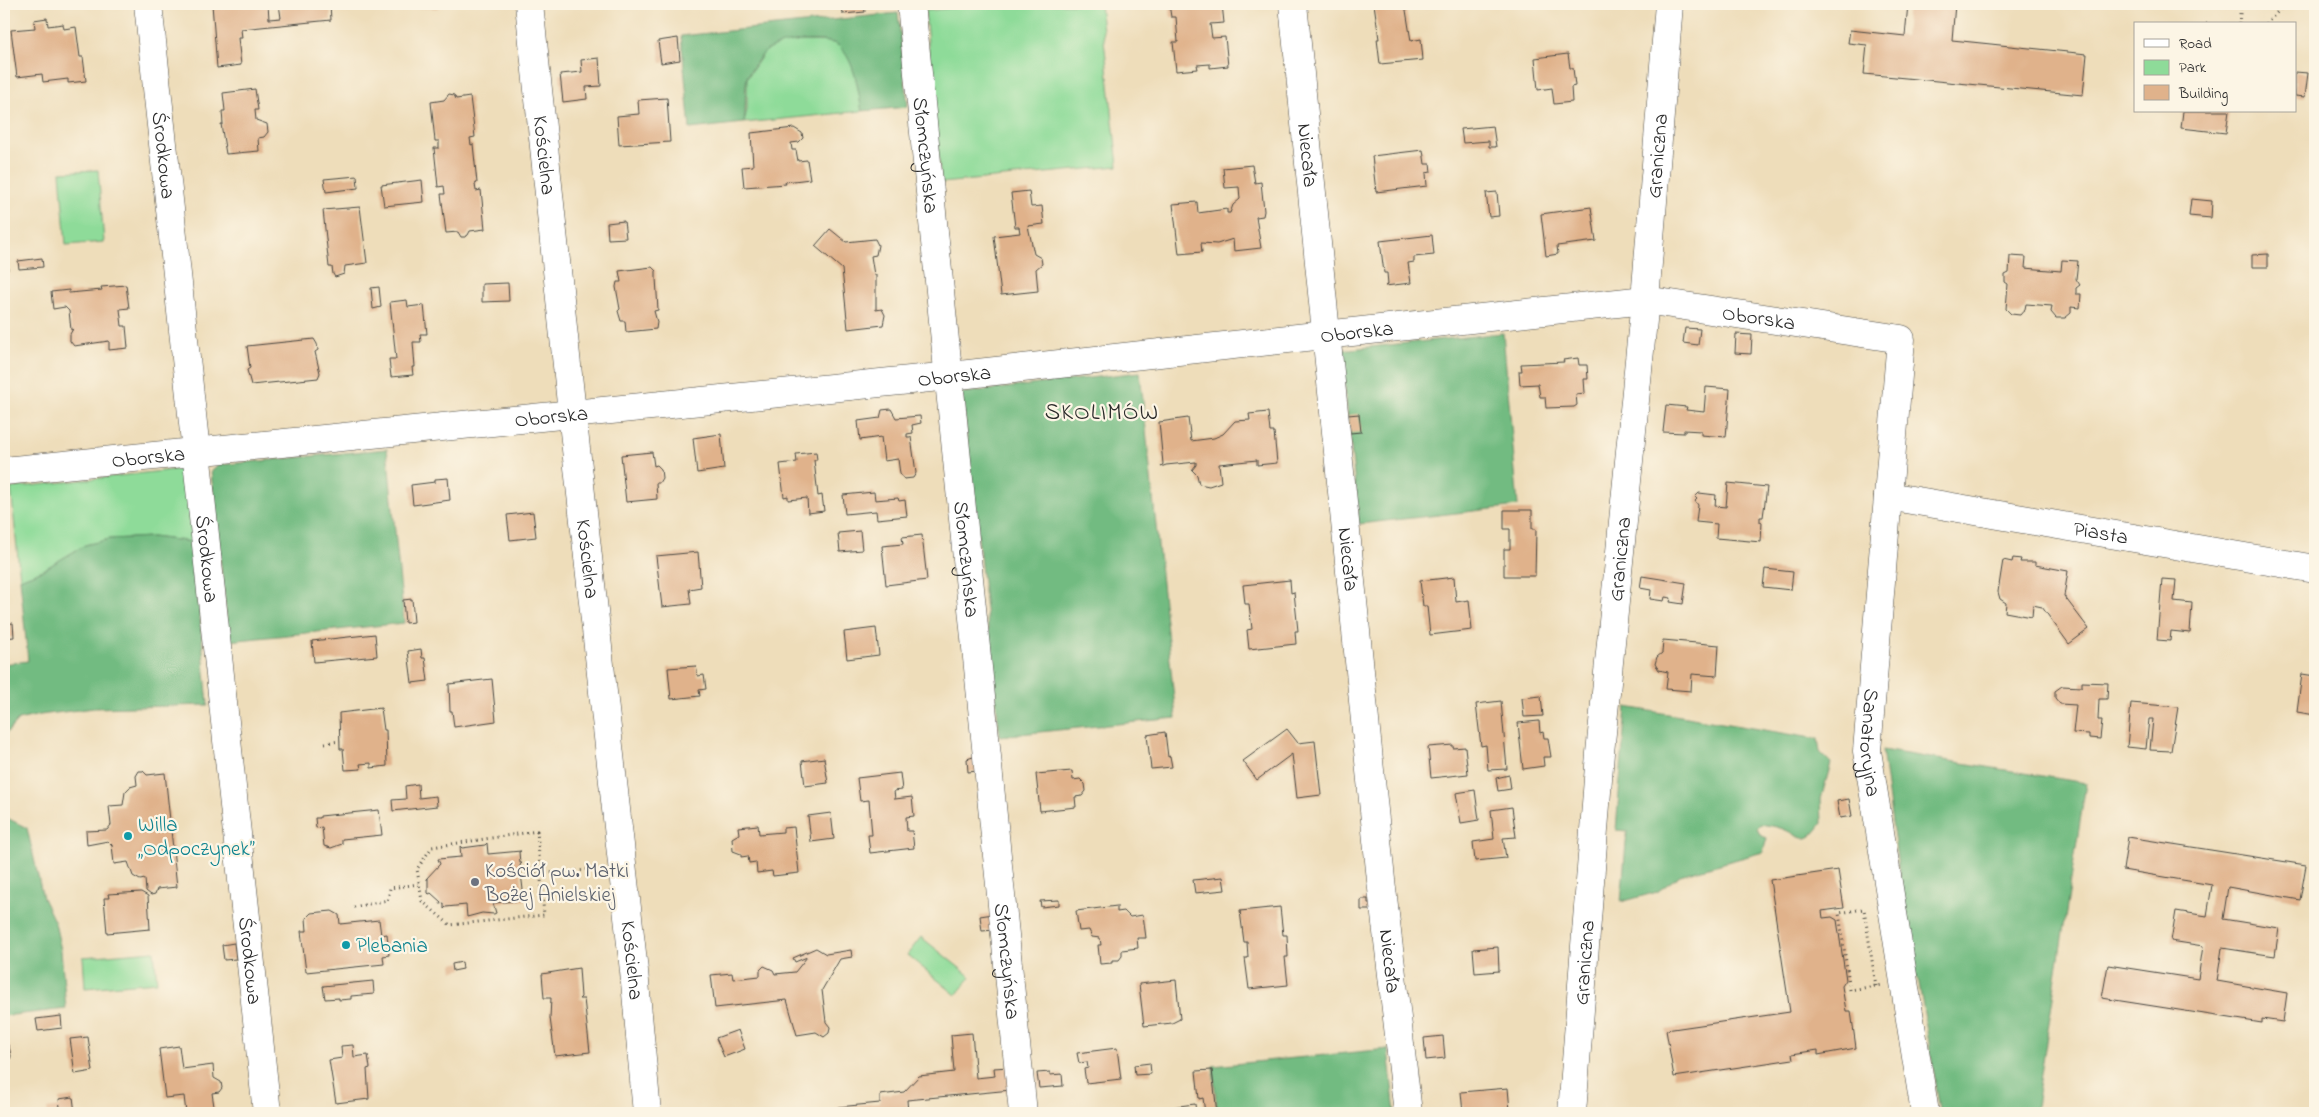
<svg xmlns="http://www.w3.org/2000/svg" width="2319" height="1117" viewBox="0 0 2319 1117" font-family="'Indie Flower',sans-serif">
<rect width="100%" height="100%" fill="#fcf5e5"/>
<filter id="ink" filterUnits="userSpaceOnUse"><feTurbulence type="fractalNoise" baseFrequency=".02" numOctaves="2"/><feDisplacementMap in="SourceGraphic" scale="10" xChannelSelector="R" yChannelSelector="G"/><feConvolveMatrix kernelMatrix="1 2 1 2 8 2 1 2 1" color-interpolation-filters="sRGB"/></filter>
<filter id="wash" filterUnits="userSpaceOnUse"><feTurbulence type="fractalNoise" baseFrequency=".0096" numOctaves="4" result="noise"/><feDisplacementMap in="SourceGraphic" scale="20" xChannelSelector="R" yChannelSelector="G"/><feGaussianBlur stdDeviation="1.12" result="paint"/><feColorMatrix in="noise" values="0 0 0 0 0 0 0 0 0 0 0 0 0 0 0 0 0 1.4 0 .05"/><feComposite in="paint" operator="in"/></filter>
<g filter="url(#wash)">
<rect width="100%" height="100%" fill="#eeddba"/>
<path fill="#8edb99" stroke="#5c8362" d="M987 4H1100L1118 166 941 183 925 11Z
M804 41C814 42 830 39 839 46 856 61 858 91 862 111L744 123 747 109V78L765 51 781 43Z
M98 170 104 242 66 245 60 172Z
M180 469 187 475 193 542 152 537 110 539 85 545 43 570 20 579 11 488Z
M921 937 971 977 956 995 907 955Z
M154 951 157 982 85 988 83 957Z"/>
<path fill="#72bb81" stroke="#4e7356" d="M898 13 908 107 862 111C858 91 856 62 839 46 828 36 775 41 765 52 760 56 750 72 747 77 745 84 746 112 744 123L690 129 681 36Z
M1503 333 1518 506 1359 524 1341 350Z
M1140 372 1176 718 1000 736 962 393Z
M387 449 404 623 229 641 211 471 218 465Z
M152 537 193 542 208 705 94 708 40 715 18 720 4 736V664L28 661 20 579 43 570 85 545 110 539Z
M1626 707 1818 739 1820 752 1831 763 1821 799 1822 823C1804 850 1800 834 1780 828 1774 826 1766 825 1760 824L1757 828 1760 835 1767 838 1763 852 1680 875 1657 892 1621 902 1627 831 1616 830Z
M1882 750 2086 783 2035 1113H1945L1940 1109 1919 983 1914 970 1906 924Z
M4 814 5 817 27 828 43 898 55 923 61 950 66 1009 4 1016Z
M1388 1049 1395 1113H1217L1213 1066Z"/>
<g id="blocks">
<path fill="#e0b28b" d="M212 4H268L269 19 281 18 279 4H330L331 20 241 29 242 38H238L241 65 217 68Z
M411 4H438L439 8H411Z
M842 4H864L865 12 843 14Z
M1169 4H1222L1224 23 1210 24 1212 38 1225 37 1228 66 1210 68V64L1197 65 1198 69 1176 71 1173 42H1178L1176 17H1171Z
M1374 4H1405L1411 41 1421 39 1423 60 1380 64 1377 39H1379Z
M1908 4H1955L1952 40 2087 54 2083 95 1864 74 1867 45 1848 43 1850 30 1905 36Z
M47 18 48 26 63 24 64 29 76 27 80 57H83L86 81 68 83V79L43 82 42 74 17 77 11 30 35 28 34 20Z
M678 38 680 60 661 63 658 41Z
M1568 54 1570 68H1573L1575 86 1571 87 1572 102 1554 104 1552 88 1538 90 1535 58Z
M599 58 601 86 586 87 587 99 563 102 560 74 582 72 581 60Z
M2295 72 2308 73 2305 97 2295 96Z
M255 89 258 110H255L256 120 267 124 268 132 264 137 258 138 259 151 226 154 221 124H223L222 111H225L223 93Z
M449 94 454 95 456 99 470 97 475 137 470 138 471 145 473 144 477 183 475 184 476 191 481 190 485 229 470 231 468 235 465 237H461L458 232 446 233 441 194H445L444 186 438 187 436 167 434 148H439V141H435L431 102 444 100Z
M667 98 670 142 619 145 617 116 639 114 638 100Z
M2183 111H2229L2226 133 2181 128Z
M1493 126 1496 147H1489V141L1463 143 1461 129Z
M794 128 802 133 803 138 799 142 791 143 792 150H796L798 161 807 160 810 179 785 182 786 184 744 187 742 167 753 166 751 133Z
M1423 150 1425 164H1430L1431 172 1426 173 1427 186 1376 192 1372 156Z
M1252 165 1255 183 1261 182 1264 211 1263 216 1256 217 1261 248 1234 251 1233 239 1217 244 1201 243 1202 252 1179 254 1173 204 1197 202 1198 213 1227 209V213H1230L1233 205 1240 199 1239 187 1225 188 1223 168Z
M357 176 358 188 326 192 324 179Z
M422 180 424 202 384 206 381 185Z
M1029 191 1031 207 1042 206 1044 224 1028 226 1034 254 1041 258 1042 264 1036 269 1038 291 1001 295 994 236 1020 233 1019 227H1015L1011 193Z
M1497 192 1499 216 1489 217 1486 193Z
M2191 199 2212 201 2211 218 2189 216Z
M360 207 367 263 345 266 344 274 335 277 333 274 332 267H329L323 210Z
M1591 207 1596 241 1557 246 1558 254 1546 256 1541 214Z
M624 221 626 238 608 239 607 223Z
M830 229 846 242 875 239 878 245 876 255 871 256 874 275H876V310L882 309 885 315 883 325 848 329 842 269 815 246Z
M1432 235 1434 255 1414 257V262L1408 263 1411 283 1385 286 1388 284 1387 273H1384L1380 241Z
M4 243 8 270 4 271Z
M2268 254V267H2252V255Z
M2010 256 2026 257 2025 268 2061 271 2062 260 2078 261 2076 279 2080 285 2076 288V294H2081L2080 308 2071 307V313L2065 318H2056L2051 312 2052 306 2026 304 2025 309 2020 315 2011 314 2006 309 2008 284 2005 282V275L2009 273Z
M42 258 43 267 19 269 18 261Z
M652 267 656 271V278L658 310 654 311 657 322 656 329 626 332 625 321H621L618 311 620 309 616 287 617 282H621L619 271Z
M508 283 509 301 482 302V284Z
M126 285 129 308 120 309 122 326H126L128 348 109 350V341L74 346 70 341V334L73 329 71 330 69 311 65 307 53 309 51 292 69 290V293L102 290 101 287Z
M379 287 381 307 373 309 371 288Z
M407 300 408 307 424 305 427 334H420L421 342H413L415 367H412L413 375 391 377 389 359H396L390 302Z
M1685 328 1700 329 1698 345 1683 343Z
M1736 334 1752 335 1751 354 1735 353Z
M314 339 317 344 318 350 315 352 320 373 318 378 251 385 247 370 250 368 247 346Z
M1578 358 1579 365H1587L1588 379H1584L1585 393 1576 394 1577 405 1574 407 1546 408 1545 397H1540L1538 384 1520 385 1519 371H1522L1521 364 1564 362 1563 360Z
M1706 387 1730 389 1726 437 1701 435V431L1684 430V433L1663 432 1666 405 1687 407 1686 410 1704 412Z
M891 409 896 418 920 416 921 423 912 425 913 433 907 434V437H911L916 473 913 478 904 479 900 474 898 459 884 461 881 437 860 440 858 421 880 418 882 410Z
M1268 412 1270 432H1274L1277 463 1257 465V460L1219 464 1221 482 1209 486 1199 484 1197 475 1192 470 1196 465V462L1166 465 1161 467 1163 464 1159 422 1188 418 1191 441 1214 438 1223 434 1235 421 1250 420 1249 414Z
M1359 414 1361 432 1350 433 1348 415Z
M721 434 724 469 697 473 693 438Z
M652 452 654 466 657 465 661 469 662 478 659 483H656L657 499 626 502 621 455Z
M816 452 817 460H814L818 496 822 495 824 511 808 513 807 498 788 500V496L784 497 780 464 797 462 796 454Z
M448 478 450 500 413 505 411 485 435 482V479Z
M1728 483 1767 487 1763 517H1760V522H1762L1761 542 1716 538 1717 524 1696 522 1698 505 1695 501 1697 499 1695 497 1699 493 1716 495 1715 506 1726 507Z
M874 492 875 500 898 498 899 501 905 500 907 516 877 519 876 511 845 514 843 495Z
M1504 510H1532V529H1536L1535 576H1504V549H1510V529H1504Z
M533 512 536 537 510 540 507 515Z
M860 531 862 550 840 552 838 533Z
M922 535 927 580 886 585 882 546 903 544 902 537Z
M698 552 701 587 689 589 691 604 662 607 656 556Z
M2013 558 2021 559 2020 562H2035V565L2068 571 2064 596 2089 629 2069 644 2042 607 2033 605 2032 617 2005 612 2006 603 2000 599 1998 592 2003 560 2012 562Z
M1765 569 1793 572 1791 590 1763 587Z
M1642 576 1686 583 1683 604 1670 602 1671 598 1665 597 1664 601 1650 599 1651 590 1640 588Z
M1454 577 1456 602 1469 600 1472 630 1430 635 1427 606H1423L1420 581Z
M2162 579 2176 580 2174 601 2192 603 2190 633 2171 631 2170 641 2157 640Z
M1290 580 1291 593 1294 592 1298 631H1295L1296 644 1249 649 1247 630 1252 629 1249 604H1245L1243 585Z
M412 599 414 622 405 623 403 600Z
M13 623 14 637 4 638V624Z
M876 628 879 655 847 659 844 632Z
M375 634 377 656 314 662 312 641Z
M1663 640 1719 645 1717 676 1692 674 1691 691 1666 689 1668 672 1659 670 1655 664 1657 657 1662 653Z
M421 649 422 658H425L428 681 412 683 408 651Z
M696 666 698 676 704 675 706 689 699 690 700 696 671 699 668 668Z
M2302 674 2315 676V715L2297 712Z
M492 679 496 721 454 727 452 711H450L449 684Z
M2082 682 2108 683 2107 699H2099L2098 720H2102L2100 739 2089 738V734L2073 733 2076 705 2060 704 2055 698V691L2062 686 2082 687Z
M1541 696 1543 716 1524 717 1522 698Z
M1501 701 1507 769 1488 770 1486 745 1481 746 1476 704Z
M2131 703 2178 707 2171 751 2150 750 2153 719H2149L2146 749 2127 747Z
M381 708 384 730H386L387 766 371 768V763L360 764 361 769 345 770 343 749H340L339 713Z
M1539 721 1540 733 1543 732 1544 738H1548L1551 757H1543L1544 766 1523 769 1518 723Z
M1287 729 1298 743 1315 741 1321 795 1297 798 1292 754 1257 780 1243 761Z
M1165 732 1168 757 1170 756 1172 767 1151 769 1147 735Z
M1453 745V748L1465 747 1468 774 1431 778 1428 747Z
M976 756 978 771 968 772 967 759Z
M824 758 828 783 805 786 802 761Z
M139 771H143L147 775 165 773 177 887 157 889 155 894 151 895 146 891 145 879 140 880 133 876 128 862 114 864 112 845 108 841 87 845 86 831 107 830 111 825 109 806 123 805 125 792 130 787 137 785 136 776Z
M1072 771 1073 780 1080 779 1085 784 1086 791 1082 796 1075 797 1076 807 1040 811 1036 774Z
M900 773 902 790 894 791 895 799 912 797 914 816 906 817 907 831H912L914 848 870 853 868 835H872L869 800 860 801 857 778Z
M1509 775 1511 789 1498 791 1496 778Z
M418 784 419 798 436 796 437 806 393 811 392 800 406 799 405 786Z
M1475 790 1479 820 1461 823 1456 793Z
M1849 799 1852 816 1840 818 1837 801Z
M1512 807 1516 837 1503 838 1506 858 1475 861 1473 842 1494 839 1491 810Z
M379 810 382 835 342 839V844L331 848 324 846 322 827 316 828 315 818H320V816Z
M831 813 834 839 811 842 808 816Z
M758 825 759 834 783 832V828L794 827 799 873 773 876 772 871 757 873 756 862 749 863 748 856 741 857V854L733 851 732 838 739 834 738 827Z
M2128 837 2306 865 2300 900 2228 887 2223 919 2279 928 2275 956 2222 948 2217 981 2287 993 2283 1022 2262 1019V1023L2102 998 2108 965 2198 979 2203 946 2171 941 2176 911 2207 916 2212 885 2123 870Z
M487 843 488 854 521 851 519 852 520 863H522L520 865 524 898 526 900 493 903 496 913 494 914 482 913 467 917 466 905 446 907 444 909V903L440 904 441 902 431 893 429 894 428 893V879H426L440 864 438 859 461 857 460 846 462 848 485 845Z
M1838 870 1844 908 1822 911 1823 918 1832 917 1837 920 1846 980 1842 986 1846 1011H1851L1856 1048 1818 1055V1050L1792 1054 1793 1059 1674 1077 1666 1030 1790 1012 1770 880Z
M1223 877 1225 890 1195 893 1193 880Z
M141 892 148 896 150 929 107 933 104 898H109L108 894Z
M1361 899H1368V903H1373V910H1361Z
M1059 900V905L1041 907 1040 901Z
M1117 906V912L1124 911 1130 917 1143 915 1146 938H1137L1138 948 1122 950V956L1119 960H1112V963L1100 964 1098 945H1101L1100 938 1092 937 1089 930 1079 931 1076 911Z
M1280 907 1283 935H1287L1288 957H1285L1288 985 1249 989 1245 958H1248L1247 942H1244L1240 911Z
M332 911 339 915 340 924 379 920 381 935 387 934 389 955 383 956 384 964 306 972 301 931H307L306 918 311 913Z
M993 914 995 930 982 931 980 916Z
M234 943 236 959 224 960 222 945Z
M1498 947 1499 971 1475 973 1473 949Z
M816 948 826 954 851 950 852 957 840 959 822 990 826 1022 830 1027 829 1033 824 1037 816 1032 797 1035 787 1000 715 1008 711 975 732 973 733 979 760 976V970L764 966 773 970 775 974 795 972 807 957 795 962 793 958Z
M462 962 463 969 453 971 452 964Z
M579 968 581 997 579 999H584L590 1052 555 1056 550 1018 551 998H544L542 974Z
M1176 980 1180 1019 1172 1023 1144 1026 1139 984Z
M373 981 374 994 351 996V999L339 1000V998L325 999 323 986Z
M61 1016 62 1028 38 1031 36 1019Z
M738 1030 745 1049 724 1057 716 1038Z
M972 1033 976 1078 995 1076 994 1068 1009 1067 1011 1090 907 1100 908 1113H838V1107L880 1103V1095L904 1092 919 1076 954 1072 951 1035Z
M1443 1036 1445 1058 1426 1060 1424 1038Z
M88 1037 93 1071 75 1074 70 1039Z
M4 1042 9 1046 11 1056 9 1065H5L6 1076 4 1077Z
M353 1045 354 1057 368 1055 370 1068 367 1069 369 1099 336 1103 329 1060 342 1058 341 1046Z
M179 1046 182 1069 213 1065 214 1078 221 1082 222 1088 219 1092 212 1093 215 1113H186L184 1096 165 1098 159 1049Z
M1117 1048 1121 1079 1086 1083 1084 1069 1088 1068 1087 1062 1079 1063 1077 1053Z
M1150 1063 1151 1074 1135 1075 1134 1065Z
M1212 1070 1217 1113H1205L1203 1098 1199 1099 1196 1071Z
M1050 1072V1075L1062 1074 1063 1086 1039 1088 1037 1073Z
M1508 1088 1510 1111H1501V1113H1463L1461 1092Z
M73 1097 75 1113H48L47 1109 60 1107 59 1099Z
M1195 1104 1196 1113H1146V1111L1155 1109Z"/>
</g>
</g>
<g filter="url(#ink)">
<use href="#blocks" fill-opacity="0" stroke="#484640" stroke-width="1"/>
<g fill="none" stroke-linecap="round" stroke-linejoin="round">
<defs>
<g id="minor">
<path id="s1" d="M148 4 267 1113"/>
<path id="s2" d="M529 4 572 413 634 971 647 1113"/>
<path id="s3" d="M911 4 1023 1113"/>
<path id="s4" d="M1293 4 1381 880 1408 1113"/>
<path id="s5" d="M4 471 950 376 1645 300 1901 339 1867 751 1925 1113"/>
<path id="s6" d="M1888 496 2315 569"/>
<path id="s7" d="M1572 1113 1600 753 1645 300 1669 4"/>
</g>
</defs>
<use href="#minor" stroke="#484640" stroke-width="29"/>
<path stroke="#484640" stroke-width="3" stroke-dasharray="1 4" stroke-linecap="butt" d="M2206 24H2208
M2239 24 2241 4
M2266 24 2285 4
M325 743 340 741
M537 831 544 915 450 925 422 901 417 869 432 847Z
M521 875 600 869
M354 907 388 900 390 888 419 884
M1876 986 1864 909 1839 913 1850 990 1882 985"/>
<use href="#minor" stroke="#fff" stroke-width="28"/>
</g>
</g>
<g fill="#0f9aa8" stroke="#fcf5e5" stroke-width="2">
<circle cx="128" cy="836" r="5"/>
<circle cx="346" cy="945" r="5"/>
</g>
<circle fill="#6b7280" stroke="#fcf5e5" stroke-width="2" cx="475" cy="882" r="5"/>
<g text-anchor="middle" stroke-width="4.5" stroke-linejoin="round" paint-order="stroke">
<g font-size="21" fill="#2b2b2b" stroke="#fcf5e5">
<text dy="7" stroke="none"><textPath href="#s3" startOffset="152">Słomczyńska</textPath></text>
<text dy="7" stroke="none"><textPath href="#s7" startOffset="961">Graniczna</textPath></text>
<text dy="7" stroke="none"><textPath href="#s1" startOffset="152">Środkowa</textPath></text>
<text dy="7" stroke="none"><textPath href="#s2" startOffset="152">Kościelna</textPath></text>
<text dy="7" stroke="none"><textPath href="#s4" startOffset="152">Niecała</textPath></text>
<text dy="7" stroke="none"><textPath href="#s5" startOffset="1765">Oborska</textPath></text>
<text dy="7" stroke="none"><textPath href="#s5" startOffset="1360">Oborska</textPath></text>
<text dy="7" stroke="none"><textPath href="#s5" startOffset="955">Oborska</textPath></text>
<text dy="7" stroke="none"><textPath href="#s5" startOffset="550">Oborska</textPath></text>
<text dy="7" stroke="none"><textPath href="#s5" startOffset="145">Oborska</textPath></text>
<text dy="7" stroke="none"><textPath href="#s6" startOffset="216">Piasta</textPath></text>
<text dy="7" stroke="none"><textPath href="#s1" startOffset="558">Środkowa</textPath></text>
<text dy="7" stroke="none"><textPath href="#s3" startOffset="558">Słomczyńska</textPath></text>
<text dy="7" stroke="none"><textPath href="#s7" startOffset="556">Graniczna</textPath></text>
<text dy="7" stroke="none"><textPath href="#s2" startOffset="558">Kościelna</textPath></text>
<text dy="7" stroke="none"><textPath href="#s4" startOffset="558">Niecała</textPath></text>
<text dy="7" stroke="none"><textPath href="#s5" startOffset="2314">Sanatoryjna</textPath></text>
<text dy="7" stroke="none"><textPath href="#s1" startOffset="962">Środkowa</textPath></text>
<text dy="7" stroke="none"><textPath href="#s2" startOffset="962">Kościelna</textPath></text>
<text dy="7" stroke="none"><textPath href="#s3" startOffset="962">Słomczyńska</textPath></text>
<text dy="7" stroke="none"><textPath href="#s4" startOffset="962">Niecała</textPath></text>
<text dy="7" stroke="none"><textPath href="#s7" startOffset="151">Graniczna</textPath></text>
</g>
<g font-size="21" fill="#0d838f" stroke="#fcf5e5" text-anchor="start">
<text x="138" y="831">Willa<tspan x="138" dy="24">„Odpoczynek”</tspan></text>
<text x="356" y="952">Plebania</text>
</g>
<g font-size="21" fill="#5b616d" stroke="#fcf5e5" text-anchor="start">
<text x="485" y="877">Kościół pw. Matki<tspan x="485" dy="24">Bożej Anielskiej</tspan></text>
</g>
<g font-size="24" letter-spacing="1" fill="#2b2b2b" stroke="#fcf5e5">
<text x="1102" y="419">SKOLIMÓW</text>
</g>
</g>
<rect width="2319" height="1117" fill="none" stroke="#fcf5e5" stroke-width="20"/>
<rect x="2134" y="22" width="162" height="90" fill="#fcf5e5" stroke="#a8a49b"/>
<rect x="2144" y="39" width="25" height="8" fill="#ffffff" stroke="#a8a49b"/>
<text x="2179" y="48" font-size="15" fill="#2b2b2b">Road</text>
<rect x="2144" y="60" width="25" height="15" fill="#8edb99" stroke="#a8a49b"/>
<text x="2179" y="72" font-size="15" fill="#2b2b2b">Park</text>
<rect x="2144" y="85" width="25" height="15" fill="#e0b28b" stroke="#a8a49b"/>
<text x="2179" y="98" font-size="15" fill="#2b2b2b">Building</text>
</svg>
